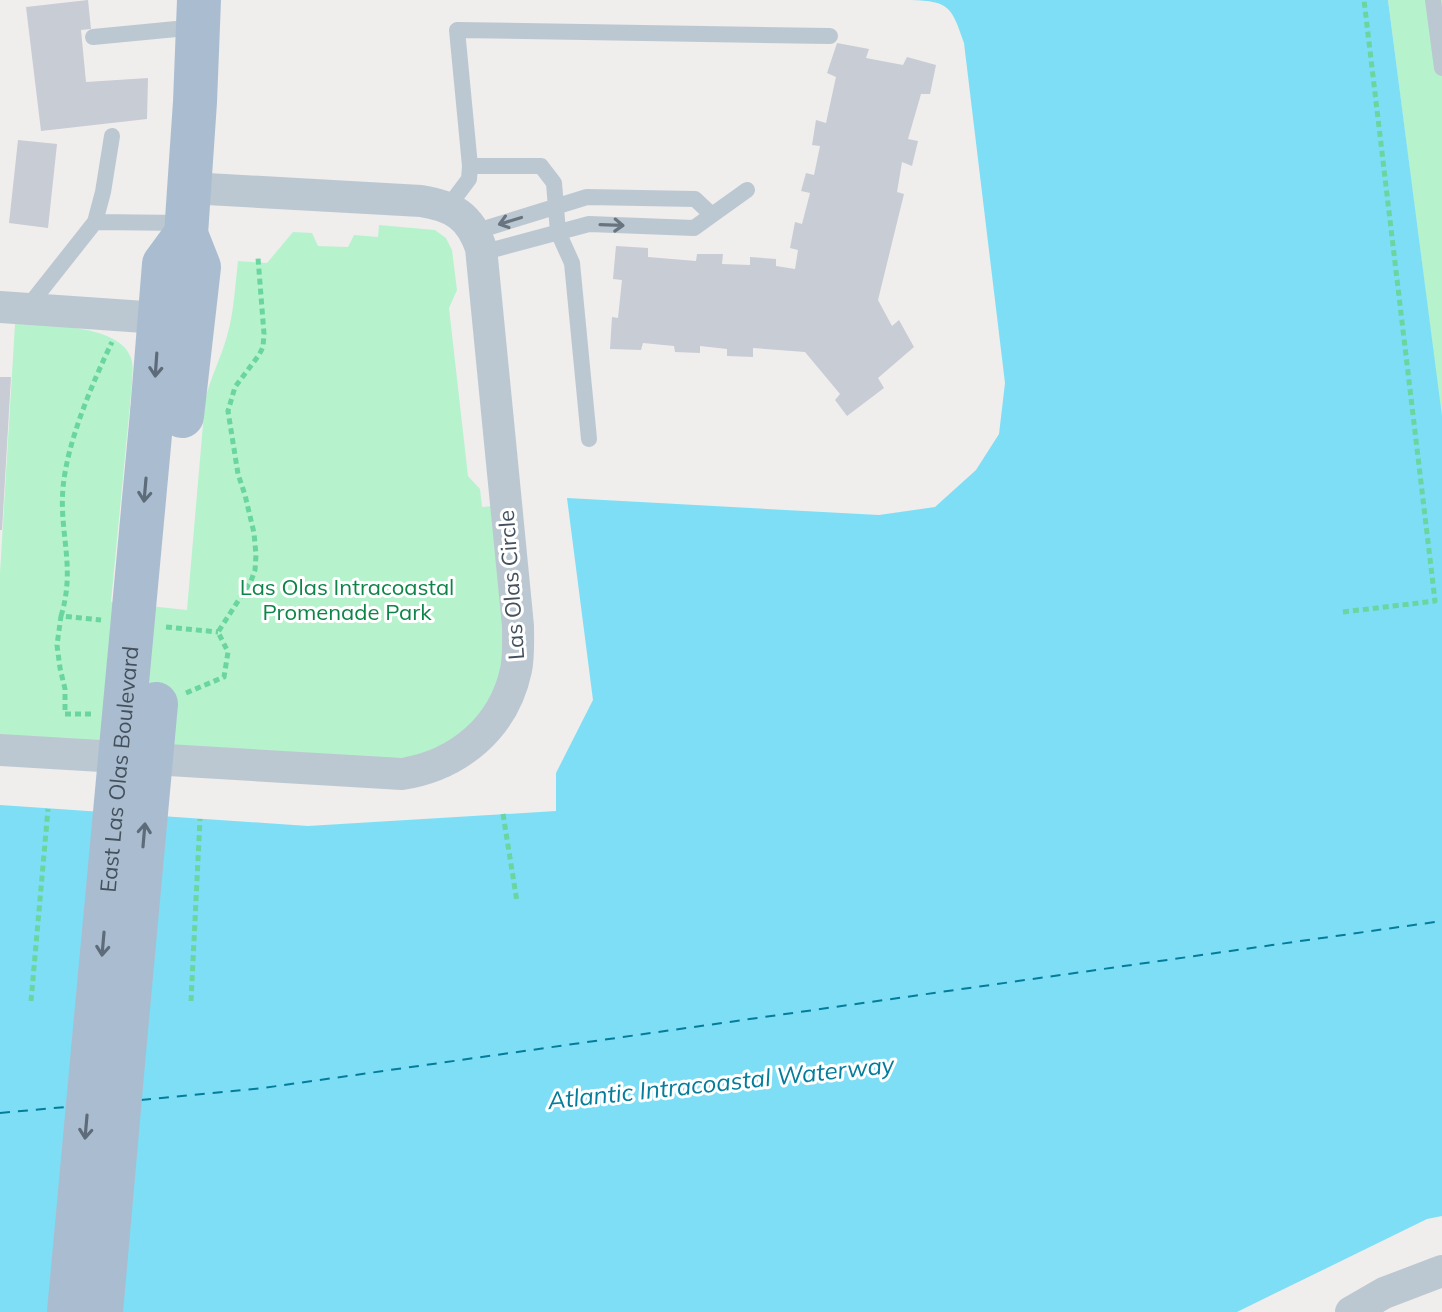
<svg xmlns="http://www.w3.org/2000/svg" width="1442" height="1312" viewBox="0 0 1442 1312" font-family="Mulish,sans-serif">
<rect width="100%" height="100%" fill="#f0eded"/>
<path fill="#b6f3cd" d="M1388 0H1442V420Z
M379 225 435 230 446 238 452 250 457 290 449 308 468 476 480 489 482 507 493 506 508 653 493 702 461 737 416 756 389 759 0 739V573L15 324C44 325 120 324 131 358 134 366 132 376 132 384L111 602 187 610 205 401C210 378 221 358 227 336 234 312 235 286 238 261L267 263 293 232 312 233 318 246 348 247 354 235 378 237Z"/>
<path fill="#7edef5" d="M911 0H1388L1442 416V1216L1427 1219 1237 1312H0V805L308 826 556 811V773L593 700 567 498 879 515 935 507 976 470 999 434 1005 383 964 43C952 8 950 1 911 0Z"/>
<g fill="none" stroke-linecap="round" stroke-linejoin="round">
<path stroke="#037d9b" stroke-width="2" stroke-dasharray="10 8" stroke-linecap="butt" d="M141 1100 263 1088 1442 921
M0 1113 66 1107"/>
</g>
<path fill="#c8ccd4" d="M88 0 91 29 81 30 86 82 148 78 147 119 41 131 26 7Z
M837 43 869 49 866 58 903 65 907 57 936 65 930 94H921L908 139 918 141 912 166 902 162 897 192 904 194 878 300 892 326 899 320 914 347 878 378 884 388 847 416 835 400 840 394 805 352 753 348V357L727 356V349L700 346V353L675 352 674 346 643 343 641 350 610 349 612 317 618 318 622 280 613 279 616 246 648 248V257L696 261 697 254H723L722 264 750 265V257L776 259V266L795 269 798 250 790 248 795 222 802 224 810 193 801 191 806 173 814 175 820 146 812 145 816 120 826 123 836 77 827 73Z
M18 140 57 144 48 228 9 223Z
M0 377H11L2 530H0Z"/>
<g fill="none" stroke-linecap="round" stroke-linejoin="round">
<path stroke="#6ad59f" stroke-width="5" stroke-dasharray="6 4" stroke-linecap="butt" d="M1343 612 1435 601 1364 0
M61 616C76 567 59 534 63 488 67 442 92 384 112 342
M166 627 218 632
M186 693 224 677 228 652 218 632 251 581 255 570 256 555 254 533 245 495 238 474 228 411 235 387 259 355 263 347 264 334 258 258
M91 714H65V689L60 668 57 645 61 616 101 620
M503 814 517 902
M31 1001 48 809
M191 1001 200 819"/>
<path stroke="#bcc8d1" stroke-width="16" d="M1433 0 1442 68
M93 37 197 27
M448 207 469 179 470 166
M712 215 747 190
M95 222 185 223
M474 232 587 197 695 199 712 215 694 228 589 224 481 253
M27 308 95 222 103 192 112 136
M589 439 572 263 558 232 554 183 541 166H470L457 30 830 36"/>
<path stroke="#bcc8d1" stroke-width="32" d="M0 307 159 318
M0 750 402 774C459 765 504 727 516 670 519 656 518 640 518 626L481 248C470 216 453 206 421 201L189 188
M1351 1312 1384 1293 1442 1271"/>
<path stroke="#aabdd0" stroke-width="44" d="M152 413 164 264 186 234
M182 416 199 267 186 234 195 102 199 0
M69 1312 93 1050
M101 1312 124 1052"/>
<g stroke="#aabdd0" stroke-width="44">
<path id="s1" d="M93 1050 152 413"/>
<path d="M124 1052 156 704"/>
</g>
</g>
<defs><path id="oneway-shaft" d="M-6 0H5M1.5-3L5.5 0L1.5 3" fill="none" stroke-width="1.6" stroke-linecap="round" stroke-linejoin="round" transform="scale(2)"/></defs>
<g stroke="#687580">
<use href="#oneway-shaft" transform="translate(510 221) rotate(163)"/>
<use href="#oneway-shaft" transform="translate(612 225) rotate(2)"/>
</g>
<g stroke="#5e6c7a">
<use href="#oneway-shaft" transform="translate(156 365) rotate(94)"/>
<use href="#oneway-shaft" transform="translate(145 490) rotate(95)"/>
<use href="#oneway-shaft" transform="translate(144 835) rotate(-85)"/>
<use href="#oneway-shaft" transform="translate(103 944) rotate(95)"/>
<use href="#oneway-shaft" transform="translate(86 1127) rotate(95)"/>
</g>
<g text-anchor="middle" stroke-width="6" stroke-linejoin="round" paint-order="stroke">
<g font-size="22" fill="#44515d" stroke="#fff">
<text transform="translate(511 585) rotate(-94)" y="8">Las Olas Circle</text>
<text dy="8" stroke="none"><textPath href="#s1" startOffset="282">East Las Olas Boulevard</textPath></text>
</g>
<g font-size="22" fill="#0d8548" stroke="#fff">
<text x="347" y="595">Las Olas Intracoastal<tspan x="347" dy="25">Promenade Park</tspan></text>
</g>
<g font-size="24" font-style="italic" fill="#037d9b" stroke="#fff">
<text transform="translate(721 1083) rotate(-6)" y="8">Atlantic Intracoastal Waterway</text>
</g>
</g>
</svg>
